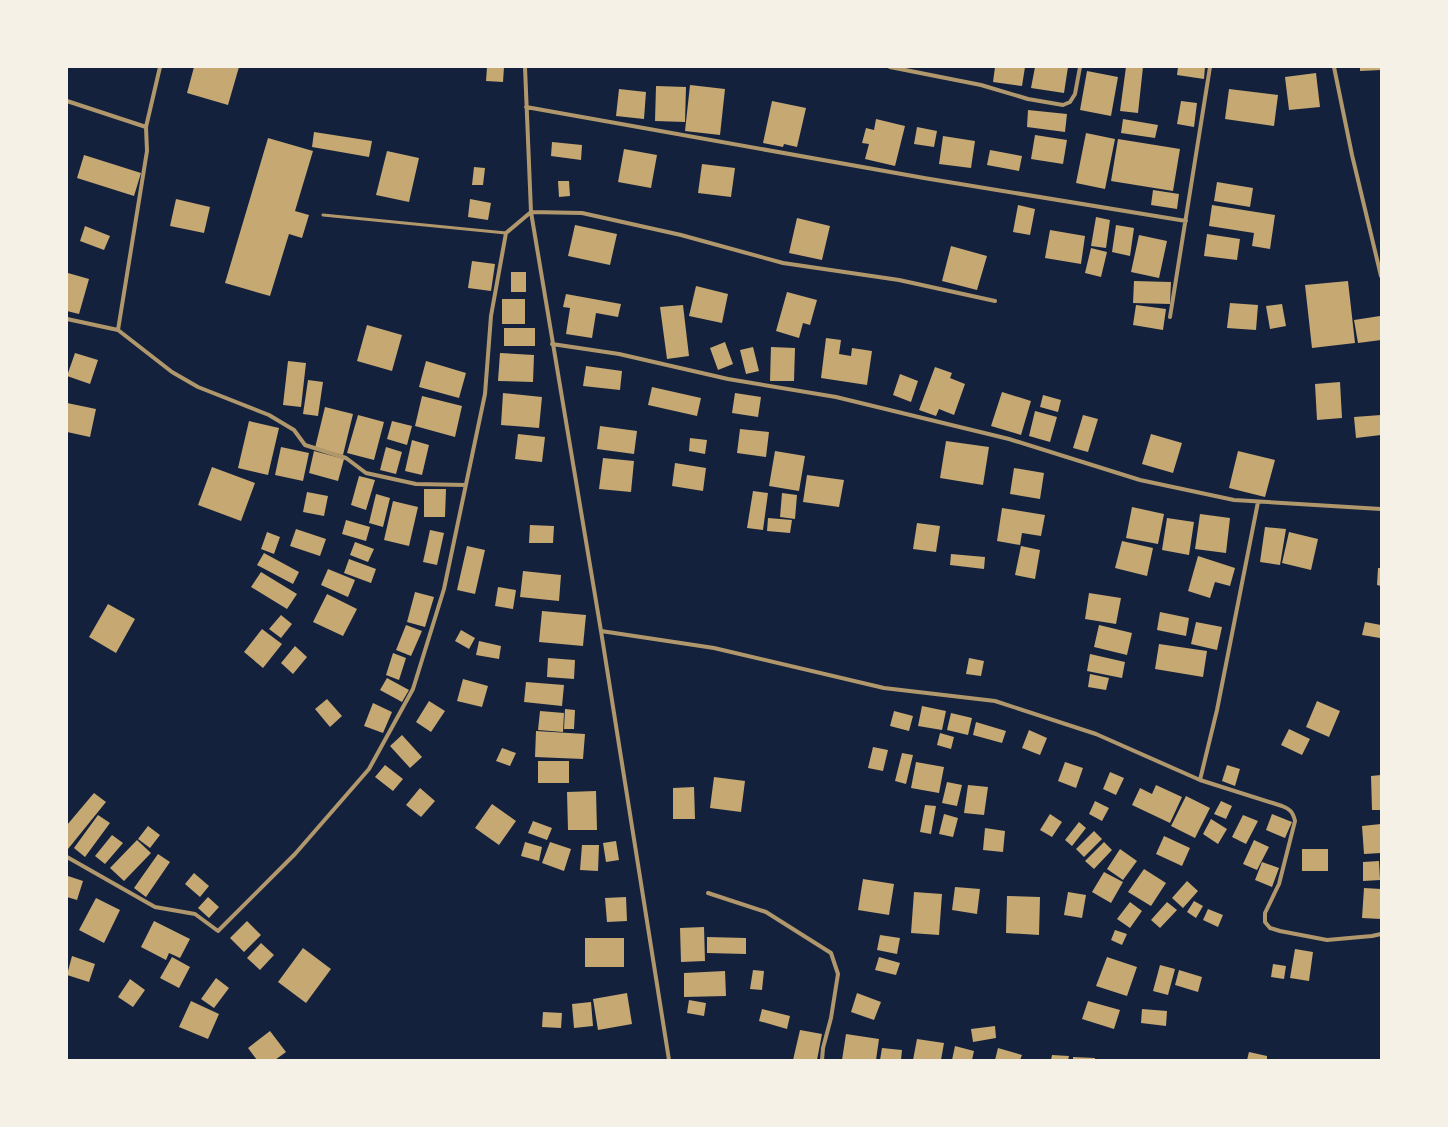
<svg xmlns="http://www.w3.org/2000/svg" width="1448" height="1127" viewBox="0 0 1448 1127" font-family="'DM Sans',sans-serif">
<rect width="100%" height="100%" fill="#14213d"/>
<path fill="#c6a872" d="M194 67H239L228 105 187 93Z
M487 67H504L503 82 486 81Z
M995 67H1025L1022 86 993 82Z
M1035 67H1068L1064 93 1031 88Z
M1126 67H1143L1138 113 1120 111Z
M1178 67H1205L1204 79 1177 75Z
M1360 67H1381V70L1360 71Z
M1087 71 1118 77 1111 116 1080 110Z
M1316 73 1320 107 1289 110 1285 77Z
M690 85 725 89 720 135 685 131Z
M656 86 686 87 685 122 655 121Z
M619 89 646 92 644 119 616 116Z
M1229 89 1278 95 1274 126 1225 119Z
M772 101 806 108 797 147 784 144 783 147 763 143Z
M1181 101 1197 103 1194 127 1177 124Z
M1028 110 1067 114 1065 132 1027 127Z
M876 119 905 126 895 166 865 159 869 144 862 143 866 128 874 130Z
M1123 119 1158 125 1155 138 1121 133Z
M917 127 937 131 934 147 914 144Z
M314 132 372 141 369 157 312 147Z
M1086 133 1115 139 1105 189 1076 183Z
M1035 135 1067 140 1063 164 1031 159Z
M943 136 975 141 971 168 939 164Z
M268 138 313 151 295 211 309 215 302 238 289 234 270 296 225 283Z
M1118 139 1180 149 1173 191 1111 181Z
M552 142 582 145 581 160 551 156Z
M624 149 657 155 651 188 618 182Z
M990 150 1022 156 1019 171 987 165Z
M387 151 419 158 409 202 376 195Z
M84 155 141 173 134 196 77 178Z
M702 164 735 168 731 197 698 193Z
M474 167 485 168 483 185H472Z
M558 181H569L570 196 559 197Z
M1217 182 1253 188 1250 207 1214 201Z
M1153 190 1179 194 1177 209 1151 205Z
M176 199 210 207 204 233 170 226Z
M470 199 491 203 488 220 468 217Z
M1018 205 1035 209 1030 235 1013 232Z
M1212 205 1275 215 1270 249 1252 246 1254 233 1209 226Z
M1096 217 1110 220 1106 248 1091 246Z
M797 218 830 226 822 260 789 253Z
M575 225 617 234 610 265 568 256Z
M1116 225 1134 228 1130 256 1112 252Z
M85 226 110 236 104 250 80 241Z
M1050 230 1085 236 1081 264 1045 258Z
M1207 234 1240 239 1237 260 1204 256Z
M1139 235 1167 241 1159 278 1131 272Z
M951 246 987 256 977 290 942 281Z
M1091 248 1107 252 1101 277 1085 273Z
M472 261 495 264 491 291 468 288Z
M511 272H526V292H511Z
M68 273 89 279 79 314 67 311Z
M1134 281 1171 282 1170 304 1133 303Z
M1348 281 1355 343 1312 348 1305 285Z
M696 286 728 294 722 323 689 316Z
M787 292 817 300 810 325 803 323 799 338 776 331Z
M566 294 621 304 618 317 596 313 592 338 566 334 570 308 563 307Z
M502 299H525V324H502Z
M1230 303 1258 305 1256 330 1227 328Z
M1282 304 1286 326 1270 329 1266 306Z
M683 305 689 356 667 359 660 307Z
M1136 305 1166 309 1163 330 1133 325Z
M1380 316 1381 340 1358 343 1354 320Z
M367 325 402 335 392 371 357 361Z
M504 328H535V346H504Z
M826 338 841 340 839 354 851 356 852 348 872 351 867 385 821 378Z
M725 342 733 364 718 370 710 348Z
M753 347 759 371 746 374 740 350Z
M771 347 795 348 794 381H770Z
M75 353 98 360 90 384 67 376Z
M500 353 534 355 533 382 498 381Z
M288 361 306 363 301 407 283 405Z
M426 361 466 373 459 398 419 387Z
M586 366 622 371 620 390 583 386Z
M935 367 952 373 950 378 965 384 954 415 939 409 936 416 919 410Z
M900 374 918 381 911 402 893 395Z
M308 380 323 382 318 416 303 414Z
M1340 382 1342 418 1317 420 1315 384Z
M652 387 701 398 697 416 648 405Z
M1002 392 1031 401 1021 435 991 426Z
M503 393 542 397 539 428 501 425Z
M735 393 761 397 758 417 732 413Z
M1043 395 1061 400 1058 412 1040 407Z
M422 396 462 406 455 437 415 426Z
M67 403 96 409 90 437 67 432Z
M325 407 353 414 343 455 315 448Z
M1035 411 1057 417 1050 442 1029 436Z
M358 415 384 422 374 460 347 453Z
M1083 415 1098 419 1088 452 1073 448Z
M1381 415V435L1356 438 1354 417Z
M249 421 279 428 268 475 238 468Z
M392 421 412 426 407 445 387 439Z
M600 426 637 431 634 454 597 449Z
M740 429 769 432 766 457 737 453Z
M518 434 545 437 542 462 515 459Z
M1151 434 1182 443 1173 473 1142 464Z
M690 438 707 440 705 454 689 451Z
M412 440 429 445 422 475 405 471Z
M946 441 989 447 983 485 940 478Z
M281 447 309 453 303 481 275 475Z
M386 447 402 452 396 474 380 470Z
M314 451 344 459 338 481 309 473Z
M775 451 805 456 799 491 769 486Z
M1238 451 1275 460 1265 497 1229 488Z
M603 458 634 461 631 492 599 489Z
M675 463 706 468 703 491 672 486Z
M212 467 255 483 241 521 198 505Z
M1014 468 1044 473 1040 499 1010 494Z
M807 475 844 480 839 507 803 502Z
M359 476 375 480 366 510 351 505Z
M424 489H446L445 517H424Z
M753 491 768 493 763 530 747 528Z
M307 492 328 496 324 516 303 512Z
M782 493 797 495 795 519 780 517Z
M376 494 390 498 383 527 369 523Z
M393 501 418 507 409 546 384 540Z
M1132 507 1164 514 1158 544 1126 538Z
M1002 508 1045 515 1041 536 1022 533 1020 545 997 541Z
M1200 514 1230 518 1226 553 1195 549Z
M768 518 792 520 790 533 767 531Z
M1167 518 1194 522 1189 555 1162 550Z
M346 520 370 527 366 541 342 534Z
M917 523 940 526 936 552 913 549Z
M530 525 554 526 553 543H529Z
M1265 527 1286 529 1280 565 1260 562Z
M296 529 326 539 320 556 290 546Z
M430 530 444 533 437 565 423 562Z
M267 532 280 537 274 554 261 549Z
M1289 532 1318 539 1311 570 1282 563Z
M1122 541 1153 548 1147 576 1115 568Z
M355 542 374 549 368 562 350 555Z
M467 546 485 550 475 594 457 590Z
M1021 546 1040 550 1035 579 1015 575Z
M264 553 299 572 293 584 257 565Z
M951 554 985 557 984 569 950 565Z
M1198 556 1235 568 1230 586 1215 582 1210 598 1188 591Z
M349 559 376 569 371 583 344 573Z
M1378 568H1381V586L1377 585Z
M328 569 355 580 348 597 321 585Z
M523 571 561 575 559 601 520 597Z
M261 572 297 594 287 609 251 587Z
M498 587 516 590 513 609 495 606Z
M415 592 434 597 425 627 407 622Z
M1089 593 1121 598 1116 624 1085 619Z
M327 594 357 609 343 636 313 622Z
M108 604 135 619 116 653 89 637Z
M542 611 586 615 583 646 539 642Z
M1160 612 1189 618 1186 636 1157 630Z
M281 615 292 624 281 638 269 629Z
M1196 622 1222 627 1217 650 1191 644Z
M1365 622 1381 625 1380 638 1362 635Z
M406 625 422 631 411 656 396 650Z
M1099 625 1132 633 1127 655 1094 647Z
M262 629 282 644 263 668 244 652Z
M461 630 475 638 469 649 455 641Z
M479 641 501 646 499 659 476 655Z
M1159 644 1207 651 1203 677 1155 669Z
M295 646 307 657 293 674 281 663Z
M393 653 406 658 399 680 386 675Z
M1090 654 1125 662 1122 678 1087 671Z
M548 658 575 660 574 679 547 677Z
M969 658 984 661 981 676 966 674Z
M1090 674 1109 678 1106 690 1088 687Z
M387 678 409 690 402 702 380 690Z
M463 679 488 686 482 707 457 701Z
M526 682 564 685 562 706 524 702Z
M327 699 342 716 330 727 315 709Z
M429 701 445 711 431 732 416 722Z
M1317 701 1340 711 1329 737 1306 727Z
M373 703 392 712 383 733 364 726Z
M922 706 946 711 942 730 918 726Z
M565 709 575 710 574 729H564Z
M540 711 564 713 563 732 538 730Z
M894 711 913 716 909 731 890 726Z
M951 713 972 718 968 735 947 730Z
M976 722 1006 731 1002 743 973 735Z
M1289 729 1310 739 1302 755 1281 745Z
M1029 730 1047 738 1040 755 1022 748Z
M536 731 585 734 583 759 535 757Z
M940 733 954 737 951 749 937 745Z
M402 735 422 757 410 768 390 746Z
M873 747 888 750 883 771 868 768Z
M502 748 516 753 510 766 496 761Z
M902 753 913 755 906 784 895 781Z
M538 761H569V783H538Z
M916 762 944 767 939 793 911 788Z
M1065 762 1083 768 1076 788 1058 781Z
M385 765 403 779 393 791 375 777Z
M1227 765 1240 769 1235 786 1222 781Z
M1110 772 1124 778 1116 795 1103 789Z
M1381 775V810H1372L1371 776Z
M714 777 745 781 741 812 710 808Z
M947 782 962 785 957 806 942 803Z
M968 785 988 787 984 815 964 813Z
M1156 785 1182 797 1170 823 1132 805 1140 788 1152 794Z
M694 787 695 819H673V788Z
M420 788 435 801 421 817 406 805Z
M596 791 597 830H568L567 792Z
M94 793 106 802 68 849 67 848V825Z
M1186 796 1210 808 1195 838 1171 826Z
M1095 801 1109 808 1102 821 1089 814Z
M1221 801 1232 806 1226 819 1214 814Z
M492 804 516 821 499 845 475 828Z
M925 805 936 806 931 834 920 832Z
M944 814 958 818 953 837 939 834Z
M1050 814 1062 822 1052 837 1040 830Z
M1272 814 1292 822 1285 838 1266 830Z
M98 815 110 823 85 857 74 848Z
M1243 815 1258 821 1246 844 1232 837Z
M1211 819 1227 829 1218 844 1203 834Z
M533 821 552 828 547 840 528 833Z
M1079 822 1086 828 1072 846 1065 840Z
M1381 824V853L1364 854 1362 826Z
M148 826 160 835 150 848 138 839Z
M985 828 1005 831 1003 852 983 850Z
M1094 831 1102 839 1084 857 1076 849Z
M112 835 123 843 105 864 95 856Z
M1164 836 1190 848 1182 866 1156 854Z
M137 840 151 853 124 881 110 868Z
M1254 840 1269 847 1257 870 1243 864Z
M616 841 619 860 606 862 603 843Z
M525 842 542 847 539 861 521 856Z
M550 842 571 849 564 871 542 863Z
M1104 842 1112 850 1094 869 1085 861Z
M582 845H599L598 871 580 870Z
M1120 849 1137 861 1123 880 1107 869Z
M1302 849H1328V871H1302Z
M158 854 170 862 146 897 134 888Z
M1379 861 1380 880 1363 881V862Z
M1262 862 1279 868 1272 887 1255 880Z
M1144 869 1166 883 1151 906 1128 892Z
M1104 872 1123 882 1111 903 1092 892Z
M194 873 209 886 200 897 185 884Z
M68 876 83 881 77 900 67 897Z
M863 879 894 884 889 915 858 910Z
M1187 881 1198 891 1183 908 1172 898Z
M955 887 980 889 977 914 952 910Z
M1364 888 1381 889V919L1362 918Z
M914 892 942 894 939 935 911 933Z
M1068 892 1086 895 1082 918 1064 915Z
M1007 896 1040 897 1039 935 1006 933Z
M208 897 219 907 209 918 198 908Z
M626 897 627 921 607 922 605 898Z
M96 898 120 910 104 943 79 930Z
M1194 901 1203 906 1196 918 1187 912Z
M1130 902 1142 911 1130 928 1117 919Z
M1167 902 1177 910 1160 928 1151 920Z
M1208 909 1223 915 1218 927 1203 920Z
M154 921 190 939 180 958 169 953 166 960 141 947Z
M247 921 261 935 244 952 230 938Z
M704 927 705 961 681 962 680 928Z
M1115 930 1127 934 1122 945 1111 940Z
M880 935 900 938 897 954 877 950Z
M707 937 746 938V954L707 953Z
M585 938H624V967H585Z
M261 943 274 955 260 970 247 958Z
M303 948 331 969 306 1003 278 982Z
M1295 949 1313 952 1309 981 1290 978Z
M72 956 95 964 89 982 67 975Z
M172 957 190 967 179 988 160 978Z
M879 957 900 963 896 975 875 970Z
M1107 957 1137 967 1127 996 1096 986Z
M1273 964 1286 966 1284 979 1271 977Z
M1160 965 1175 969 1168 995 1153 991Z
M753 970 764 971 762 990 750 989Z
M1179 970 1202 977 1198 992 1175 985Z
M725 971 726 996 684 997V973Z
M216 978 229 988 214 1008 201 999Z
M130 979 145 990 133 1007 118 997Z
M627 993 632 1024 598 1030 593 999Z
M857 993 881 1002 874 1020 851 1012Z
M689 1000 706 1003 704 1016 687 1013Z
M191 1001 219 1014 208 1039 179 1027Z
M1088 1001 1120 1010 1114 1029 1082 1019Z
M591 1002 593 1026 574 1028 572 1004Z
M762 1009 790 1016 787 1029 759 1021Z
M1142 1009 1167 1011 1166 1026 1141 1023Z
M543 1012 562 1013 561 1028 542 1027Z
M995 1026 996 1038 973 1042 971 1029Z
M800 1030 822 1034 817 1060H793Z
M270 1031 286 1052 275 1060H257L248 1048Z
M846 1034 879 1039 876 1060H842Z
M917 1039 944 1043 941 1060H913Z
M955 1046 974 1051 972 1060H952Z
M882 1048 902 1050 901 1060H880Z
M998 1048 1022 1055 1020 1060H995Z
M1249 1052 1267 1056V1060H1247Z
M1052 1055 1069 1056 1068 1060H1051Z
M1073 1057 1095 1058V1060H1073Z"/>
<g fill="none" stroke-linecap="round" stroke-linejoin="round">
<path stroke="#b1986c" stroke-width="3" d="M323 215 506 233"/>
<path stroke="#b1986c" stroke-width="4" d="M525 67 531 212 601 631 669 1060
M890 67 981 85 1028 99 1063 105 1070 102 1075 94 1080 67
M1334 67 1352 155 1381 276
M67 101 146 127 147 151 118 330
M526 107 924 178 1186 221
M146 127 160 67
M1170 317 1210 67
M67 319 118 330 172 372 198 387 269 415 294 430 305 445 346 458 366 473 416 484 466 485
M552 344 619 354 728 379 836 397 1009 439 1140 480 1234 500 1381 509
M601 631 714 648 884 688 995 701 1096 734 1200 780 1282 806C1290 809 1293 812 1295 821L1279 884 1265 913V922L1270 928 1280 931 1327 940 1372 936 1381 934
M1200 780 1217 710 1258 502
M67 857 155 907 195 914 218 931 295 854 369 769 413 689 444 589 485 394 491 316 506 233 531 212 582 213 681 235 783 263 899 280 995 301
M708 893 766 912 831 953 838 974 831 1018 823 1048 822 1060"/>
</g>
<rect width="1448" height="1127" fill="none" stroke="#f6f1e7" stroke-width="136"/>
</svg>
